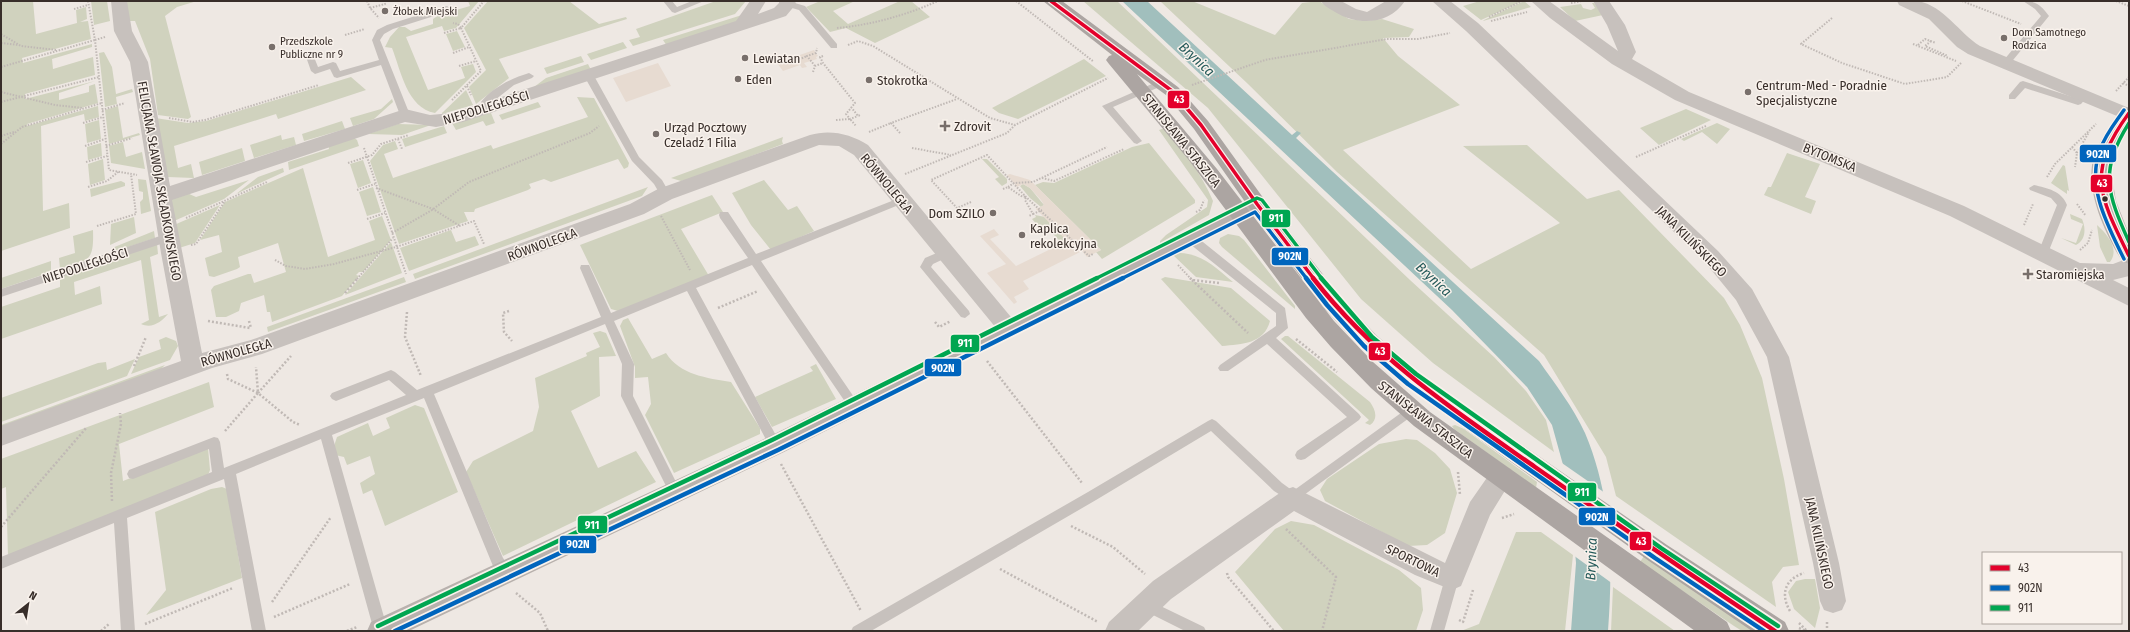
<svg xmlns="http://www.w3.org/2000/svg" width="2130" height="632" viewBox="0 0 2130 632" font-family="'Fira Sans Condensed',sans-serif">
<rect width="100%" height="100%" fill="#eee8e3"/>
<path fill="#d0d2be" d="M1 1H33L36 34 77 23 76 10 86 7 87 19 80 22 88 21 91 39 22 58 23 63 92 44V47L52 59 53 69 93 57 95 75 25 94V99L95 81 59 93V100L89 92V86L95 84 98 103 27 124V126L98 106 99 117 85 121 84 114 41 126 43 211 69 203 70 228 1 251Z
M91 1H107L110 21 94 25Z
M125 1H197L177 7 165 16 191 117 188 119 158 115 150 59 135 21H129Z
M468 1H479L456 28 444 31 442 26 406 37 428 90 465 78 461 67 473 64 476 72 435 113C407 108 401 71 392 48L385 47 390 37 399 27H405L411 31 433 24V19L439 15 470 6Z
M488 1H569L599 24 626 17 627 19 499 59 509 78 476 104 469 87 486 70 464 28Z
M716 1H746L735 14 633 46 629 40 640 37 636 29Z
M817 1H855L833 11 848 24 900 1H911L930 17 875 43 846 28 830 32 806 7 818 2Z
M1083 1H1117L1410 280 1494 357 1526 391 1546 420 1554 452 1433 363 1361 299 1208 108Z
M1160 1H1192L1275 35 1302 3 1319 1 1349 19 1366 21 1382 19 1414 29 1409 37 1383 38 1398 56 1460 105 1343 150 1471 269 1560 223 1463 146 1527 145 1587 199 1619 190 1724 298 1740 325 1762 378 1784 479 1799 565 1783 567 1772 582 1776 607 1616 496 1606 457 1544 355 1337 172 1248 84Z
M1480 1H1523L1481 20 1463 6Z
M1524 1 1531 7 1483 21 1484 20Z
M1592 3H1594L1603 15 1575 21 1560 7 1581 4 1583 8 1591 10 1595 8Z
M742 15 738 21 667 46 663 40Z
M457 31 465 47 453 51 446 34Z
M623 42 627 48 591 60 587 54Z
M104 52 112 67 116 94 132 89 133 92 116 97 117 104 105 107 99 53Z
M581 56 584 62 547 74 544 68Z
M1084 59 1106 76 1018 119 999 113 992 108Z
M588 64 591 70 530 90 546 78Z
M351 77 366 90 278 119 276 114 174 146 178 168 191 164 194 178 168 177 155 118 188 123 206 121Z
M466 90 473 105 442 114V113Z
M577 97 594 98 629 163 628 167 624 169 618 159 551 182 544 179 529 184 531 188 528 190 475 209 474 212H464L468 221 399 244 370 161 383 145 395 141 398 149 384 154 393 178 491 145 493 149 588 117Z
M392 99 393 102 374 119 353 126 350 118 381 109Z
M538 102 541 107 502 120 499 115Z
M118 106 123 138 139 133 140 135 109 144 105 110Z
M1686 109 1711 120 1659 145 1640 128Z
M491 113 495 123 486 126 483 121 456 130 452 123Z
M99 120 101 139 87 143 85 124Z
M342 121 345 129 304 141 302 134Z
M1717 123 1730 129 1717 144 1702 132 1684 141 1681 139Z
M398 124 431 125 402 135 368 134Z
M444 126 447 133 405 147 402 139Z
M1165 128C1183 151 1202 174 1213 201L1209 215 1160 243V241L1166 235 1207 207 1208 200 1159 130Z
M281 135 282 140 294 137 296 145 254 158 250 145Z
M352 136 357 140 359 146 289 170 288 162 329 149 328 144Z
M783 137 782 141 783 144 687 180 681 181 671 178Z
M123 142 126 157 142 152 145 169 111 163 109 146Z
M101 143 102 156 88 160 87 147Z
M1149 143 1195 200V203L1102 259 1096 252 1101 250 1035 185 1043 182 1054 183 1132 147Z
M242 148 245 161 202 175 199 162Z
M1787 153 1820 164 1805 197 1816 201 1811 214 1764 195 1768 187H1771Z
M103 159 105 180 90 185 88 164Z
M982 159H987L1007 179V183L1002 186 995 179 999 177Z
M363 160 371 183 358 188 350 164Z
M2063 165 2065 166 2069 191 2067 190V194L2051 183Z
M283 168 284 172 236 194 258 177Z
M303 168 328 257 375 240 369 221 382 216 391 240 363 272H359L356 275 359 276 342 296 272 322 270 312H267L264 295 241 303 239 311 226 317H216L211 290 214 286 248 274H251L254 283 286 272 278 243 238 257 240 267 237 269 214 277 209 276 205 258 222 252 219 235 200 240 225 202Z
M138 179 146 180 151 211 141 214 140 202 143 199V192L139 191Z
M249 180 224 199 174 221 170 203 172 198 187 193 196 197Z
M764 180 788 210 797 206 814 231 771 250 751 225 732 193Z
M121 181 125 183V186L91 197 90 189Z
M1023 184 1030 188 1044 205 1041 207 1030 198 1020 186Z
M373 187 381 212 367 216 359 192Z
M648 187 642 196 415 279 413 274Z
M712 195 723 212 681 229 709 276 618 311 611 309 580 245Z
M220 205 195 243 179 248 174 225Z
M2070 214 2082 219C2086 228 2086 240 2076 245L2061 238 2076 243 2083 224 2071 219Z
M1035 215 1045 217 1068 241 1062 243 1044 225 1039 227 1032 219 1036 217Z
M134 217 136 233 110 245 111 224Z
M2097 225C2107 234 2120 249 2110 262H2107L2100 247Z
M93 230C94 262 89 260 60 269L59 258 75 253 73 236Z
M451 230 456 242 475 236 479 245 409 271 400 248Z
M154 231 155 238 113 252 112 248Z
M1228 234 1239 236 1244 240 1295 306V309L1222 247 1219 243 1220 238Z
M391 242 402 273 345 295Z
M157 244 158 254 150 257 159 317 168 314C161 322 152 329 141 324L149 320 141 260 74 282 75 295 100 286 102 304 1 339V307L60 287V277Z
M1180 253C1203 254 1216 268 1233 282L1196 277 1173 255Z
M51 261V272L1 289V278Z
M404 277 406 282 268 332 267 327Z
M1165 277 1231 288 1270 321C1264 344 1242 344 1222 346L1161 279Z
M628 318 652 359 666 353C680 375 707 378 731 382L760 428V434L674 473 645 415 651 404 648 377 635 378V367L620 326 623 320Z
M600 331 606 333 616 356 599 357 600 396 571 411 598 468 636 451 656 482 503 556 466 472 473 461 533 431 539 407 535 378 587 356 586 353 600 347 593 333Z
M1285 336H1288L1370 402C1375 409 1379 419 1370 425L1365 423 1369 420 1281 339Z
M166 337 176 341 178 346 170 360 131 374 139 357 161 349 159 340Z
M135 359 127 376 1 422V398L98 363 106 362 107 370Z
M816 364 836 399 772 427 755 397 813 371 810 367Z
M165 365 161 369 1 430V425Z
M209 382 214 407 119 444 123 481 208 448 210 470 208 475 8 556 6 487 1 489V459Z
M415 405 424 408 458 492 385 526 372 490 363 494 360 483 375 474 370 456 347 465 344 457 335 455 334 446 337 437 368 423 373 436 390 428 386 418Z
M1455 425 1464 429 1537 482 1536 488 1454 429 1452 426Z
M1406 439 1417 440 1435 453 1450 469 1457 493 1445 533 1427 545 1408 546 1325 501 1320 490 1327 479 1379 444Z
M222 487 227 489 242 578 146 615 166 590 155 512 211 489Z
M1291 521 1314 525 1399 570 1421 588 1423 610 1416 631H1284L1235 572 1275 529Z
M1516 532H1541L1573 555 1565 631H1461L1479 624Z
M1644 556 1754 631H1742L1734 626 1640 562Z
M1805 579H1815L1820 608 1815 628 1794 609 1788 592 1796 581Z
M1613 587 1675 631H1611Z"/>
<path fill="#e7dbd1" d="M814 50 818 56 816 57 817 59 804 63 807 67 802 68 800 65 783 71 777 63Z
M658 63 671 86 626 102 613 78Z
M1010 174 1030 180 1101 250 1087 257 1082 251 1023 281 1029 289 1014 297 1017 302 1014 304 987 273 1006 264 980 236 994 229 999 235 990 239 1016 266 1067 241 1036 209 1044 205 1041 200 1030 188 1023 184 1017 187 1007 175Z"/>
<path fill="#a1bfbd" d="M1122 1H1147L1292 135 1297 131 1301 133 1296 138 1539 361C1555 384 1573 407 1585 433 1612 497 1613 563 1608 631H1571L1576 563 1570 490 1552 425 1527 387 1452 310Z"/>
<path fill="#eee8e3" d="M1559 461 1605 493 1611 524 1613 584 1573 555 1568 490Z"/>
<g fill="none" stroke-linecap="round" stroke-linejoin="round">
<path stroke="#c0b9b5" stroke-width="2" stroke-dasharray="1.5 1.5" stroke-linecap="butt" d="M88 1 95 40 109 170 137 175
M367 1 370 8 379 18
M1016 1 1094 62
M1962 1 2021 24
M2116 1 2129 6
M1571 3 1582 1
M370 8 385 4 384 1
M74 9 88 5
M1489 17 1520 2
M1832 18 1801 44 1842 63 1905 84 1947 77 1962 62
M1491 21 1527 12
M837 28C872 25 906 15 938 1
M444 33 461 28 458 24 453 23
M1 34 21 46 57 50
M345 35 365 29
M95 40 105 37
M1931 41 1925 46 1948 56
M1 43 19 45
M1913 44 1956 61
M848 45 858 41 873 46 990 118 1015 125 1108 78
M1918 45 1925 39 1936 43
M453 53 469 47
M823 56 820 57 823 63 855 103 846 114 850 119 858 116
M792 57 796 61 807 56
M459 66 476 61
M815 66 807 56 816 53 817 48
M1 67 95 40
M813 72 815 66 823 63
M2123 83 2129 86
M1192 85 1265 60 1387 39H1418L1450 33
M467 86 471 95
M2116 91 2129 77
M1 92 55 105 83 108
M452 100 481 71 461 28 484 1
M1 102 99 77
M851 107 858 116 860 115
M102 110 125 103
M169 118 193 122 205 120 319 85
M836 120 850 119 856 126
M83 123 103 117
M869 132 891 123
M900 133 891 123 957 99
M1 136 14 132
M398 139 402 149
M1 144 22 127 102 103
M85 146 105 139
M106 146 132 138
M2072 147 2077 153 2075 167
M364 148 406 274
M912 148 951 155
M2077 153 2089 132
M1636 157 1706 126
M86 162 107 156
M348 163 372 155 381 144 409 135
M905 174 1007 133 1015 125
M2047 177 2055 164 2096 124
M1042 178 1054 181 1124 149
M88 187 107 181 118 172
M1008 187 1014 183 1033 182 1107 147
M376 188 433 209 460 226
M1003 189 1008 187 1021 196 1026 197 1025 200 1033 214 1029 216
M357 190 375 184
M971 202 957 208 931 180 987 155 1026 197 1089 256 1093 254
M2077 204 2086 216
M1196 212 1200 210 1204 200
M1033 214 1042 210
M661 216 690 270
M186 218 267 182
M367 219 385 213
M2024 225 2033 204
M97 226 136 214 131 174
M392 233 432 210 469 182 590 133 599 126
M191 245 196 244 225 201
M2080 250 2088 243 2092 230
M275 260 286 266 305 269 334 264 396 247 474 221 484 244
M1178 265 1191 279
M357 279 393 238"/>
<path stroke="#c0b9b5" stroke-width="2.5" stroke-dasharray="2 2" stroke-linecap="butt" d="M1190 278 1192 280 1219 283
M1192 280 1248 333
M345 293 358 278
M718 308 758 291
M509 311 503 313 504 332 512 341
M407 312 405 337 421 376
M208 321 250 328
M249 321 251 328
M935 322 939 327 951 321
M1296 339 1337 372
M987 361 1082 483
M134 366 146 337
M227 374 228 379 258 393 293 422 300 425
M258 393 291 356
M225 431 258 393 256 367
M781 464 861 611
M1458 472 1460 495
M112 501 111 473 121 424 120 413
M1502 518 1514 514
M1071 526 1113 547 1145 574
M1 527 87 427
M1286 529 1336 577 1322 631
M1000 569 1098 622
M1227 573 1228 577 1274 631
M516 593 540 613 548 631
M272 602 331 517
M1790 611C1780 594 1785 579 1804 573
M274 617 350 584
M1459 620 1463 622 1473 590
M1827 622V631
M1799 623 1807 631
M145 624 233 588
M1799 628 1806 631
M101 631 109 624
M347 631 357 627"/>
<path fill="#c7c1bd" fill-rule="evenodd" d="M663 1H672L677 7 692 1H704L675 13 672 12Z
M788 1 805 6 837 44V48H831L799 10 785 6V2Z
M2023 1C2036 1 2041 5 2049 16L2009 65H2003V61L2041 16 2035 9Z
M447 6 451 9 450 11 393 29 384 34 380 40 410 115 408 117H402L400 115 381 65 337 78 334 77 330 69 315 74 311 71 305 54 306 52H312L318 67 333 62 336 63 340 71 379 60 372 40 377 30 387 25Z
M588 71 593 74 639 157 662 180 670 194 669 196H661L654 184 632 161 583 74Z
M529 73 534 76 532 78 514 85 491 103 493 107 491 109H485L481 102C492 88 512 78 529 73Z
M1161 80 1166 83 1164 85 1113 107 1142 141 1137 144 1134 143 1102 106Z
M2023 81 2076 98 2083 93 2088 96 2081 104 2078 105 2025 88 2015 99H2009V95L2020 82Z
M2034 185C2047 188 2062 191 2067 205L2048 253 2043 257 2038 253 2057 205 2051 198 2030 190 2029 188Z
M902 197 906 198 907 200 906 202 761 261 858 403 860 406 858 409 854 411 850 409 752 265 696 288 779 441 781 445 779 449 775 450 771 449 687 291 614 321 634 364 633 396 681 492 679 496 675 497 671 496 621 396 622 364 605 324 434 394 503 558 514 573 512 577 507 579 502 577 493 566 424 398 332 435 388 631H374L321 439 236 474 266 631H252L224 479 127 518 135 631H121L114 523 1 569V557L212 472 209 449 133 479 129 478 127 474 129 470 214 437 218 438 220 442 224 468 406 395 389 380 336 401 332 399 330 396 332 393 391 370 395 372 417 390 601 317 580 268 581 265H589L611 313 748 258 720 218 719 215 720 212H728L756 254Z
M169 233 174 237 173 240 1 297V289Z
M1189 233 1193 234 1285 308 1288 328 1276 338 1359 414 1361 417 1359 420 1305 459 1301 460 1297 459 1295 455 1297 451 1347 417 1267 344 1228 371H1220L1218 368 1220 365 1276 326V313L1185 240 1184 237 1185 234Z
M946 249 950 250 951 253 950 256 933 264 931 267 969 311 970 314 965 318 961 317 920 267 925 258Z
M1412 405 1416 407 1418 410 1416 413 1293 503 1274 491 1211 431 1096 500 871 631H851L853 627 1088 492 1208 421 1212 419 1216 421 1282 483 1293 491Z
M1452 572 1457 574 1459 578 1444 631H1430L1445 578 1447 574Z
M1146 599 1204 627 1206 631H1185L1141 609 1139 605 1141 601Z"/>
<path fill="#c7c1bd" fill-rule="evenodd" d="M111 1H127L132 31 148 62 170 186 405 109 430 115 452 113 736 21 750 1H766L758 14 774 8 779 3V1H795L796 4 786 16 463 122 436 127 405 122 172 200 202 353 251 340 630 204 658 189 810 135C830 129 851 134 868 145L1020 328 1017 334 1009 336 1001 334 854 155 839 146 819 145 672 199 644 214 262 354 212 368 1 446V426L181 361 161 253 130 62 114 31Z
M1321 1H1341L1356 9 1367 12 1386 1H1405C1389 25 1358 26 1335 12 1330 9 1324 6 1321 1Z
M1432 1H1450L1478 23 1718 251 1752 289 1789 357 1839 563 1846 601 1842 610 1833 613 1824 610 1820 601 1813 563 1767 357 1736 300 1704 261 1466 31Z
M1531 1H1549L1618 51 1607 25 1593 1H1609L1625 25 1636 52 1632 59 1689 92 1964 206 2080 263 2113 264 2129 258V276L2113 280 2129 288V306L1950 216 1675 100 1612 64 1550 18Z
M1897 1C1903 1 1912 0 1918 1 1944 6 1959 33 1980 46L2129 108V121L1968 54 1957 47 1929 19 1899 5Z
M1502 466 1511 469 1514 476 1490 515 1461 586 1452 590 1415 575 1294 511 1171 599 1138 631H1105L1109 622 1153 581 1284 490 1293 487 1445 563 1470 502 1493 469Z"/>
<path fill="#b8b1ad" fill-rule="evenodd" d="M2129 107V127L2119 143 2113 157 2111 171 2116 201 2129 234V264L2122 261C2105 233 2084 190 2094 156 2100 138 2112 124 2122 109Z
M1257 197 1264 199 1267 204 1264 209 784 452 409 631H367L371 622 766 438Z"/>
<path fill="#aca5a2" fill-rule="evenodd" d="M1043 1H1062L1178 87 1208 121 1264 199 1339 295 1376 335 1420 373 1469 408 1667 545 1785 622 1789 631H1752L1649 561 1404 385 1360 347 1323 307 1250 209 1194 129 1166 95 1137 74 1217 169 1334 321 1373 362 1430 412 1727 622 1731 631H1695L1414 426 1371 388 1331 347 1306 318 1188 159 1109 64 1106 60 1109 56 1112 55Z"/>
<defs>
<path id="bus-1-far1" d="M1051 1 1172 91 1201 125 1257 204 1314 279
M2129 113C2086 172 2099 195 2129 256"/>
<path id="bus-1" d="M1313 278C1376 359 1452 409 1535 467 1615 523 1694 577 1775 631"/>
<path id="bus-2-far1" d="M2124 110C2115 123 2105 135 2100 150 2086 187 2108 226 2124 259
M1121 279 1255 212 1307 279"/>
<path id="bus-2" d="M1306 278 1327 305 1364 346 1408 384 1655 558 1764 631
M395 631 778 450 1123 278"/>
<path id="bus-3-far1" d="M2129 123C2099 171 2107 193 2129 242
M1095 279 1257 198 1262 200 1322 279"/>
<path id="bus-3" d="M1321 278 1372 337 1416 374 1661 548 1778 626
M378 626 772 440 1097 278"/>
</defs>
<use href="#bus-1-far1" stroke="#f9f2ec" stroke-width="6"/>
<use href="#bus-1" stroke="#f9f2ec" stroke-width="8"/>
<use href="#bus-2-far1" stroke="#f9f2ec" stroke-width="6"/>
<use href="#bus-2" stroke="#f9f2ec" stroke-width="8"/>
<use href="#bus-3-far1" stroke="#f9f2ec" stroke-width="6"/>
<use href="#bus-3" stroke="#f9f2ec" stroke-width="8"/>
<use href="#bus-1-far1" stroke="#e4002b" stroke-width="3.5"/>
<use href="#bus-1" stroke="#e4002b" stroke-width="4.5"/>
<use href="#bus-2-far1" stroke="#0065bd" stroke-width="3.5"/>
<use href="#bus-2" stroke="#0065bd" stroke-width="4.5"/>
<use href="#bus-3-far1" stroke="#00a651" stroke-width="3.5"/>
<use href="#bus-3" stroke="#00a651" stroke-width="4.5"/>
</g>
<g fill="#786f6b" stroke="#f9f2ec" stroke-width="1.5">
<circle cx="385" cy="11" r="4"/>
<circle cx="2004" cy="38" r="4"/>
<circle cx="272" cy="47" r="4"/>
<circle cx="745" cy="58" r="4"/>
<circle cx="738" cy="79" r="4"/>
<circle cx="869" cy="80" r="4"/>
<circle cx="1748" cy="92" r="4"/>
<path d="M943 120h4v4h4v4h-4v4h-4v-4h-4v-4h4z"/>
<circle cx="656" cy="134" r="4"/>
<circle cx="993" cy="213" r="4"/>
<circle cx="1022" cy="235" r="4"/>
<path d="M2026 268h4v4h4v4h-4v4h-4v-4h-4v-4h4z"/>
</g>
<circle fill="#382e2a" stroke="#f9f2ec" stroke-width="1.5" cx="2105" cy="199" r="3.5"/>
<g text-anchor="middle" stroke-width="3" stroke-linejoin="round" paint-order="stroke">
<g font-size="11" fill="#382e2a" stroke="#f9f2ec" text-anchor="start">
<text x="393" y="15">Żłobek Miejski</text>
<text x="2012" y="36">Dom Samotnego<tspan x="2012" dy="13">Rodzica</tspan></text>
<text x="280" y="45">Przedszkole<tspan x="280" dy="13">Publiczne nr 9</tspan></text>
</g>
<g font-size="13" fill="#382e2a" stroke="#f9f2ec" text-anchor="start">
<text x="753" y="63">Lewiatan</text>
<text x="746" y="84">Eden</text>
<text x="877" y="85">Stokrotka</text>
<text x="1756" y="90">Centrum-Med - Poradnie<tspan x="1756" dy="15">Specjalistyczne</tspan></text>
<text x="954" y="131">Zdrovit</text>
<text x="664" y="132">Urząd Pocztowy<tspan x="664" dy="15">Czeladź 1 Filia</tspan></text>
<text x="985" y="218" text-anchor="end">Dom SZILO</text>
<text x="1030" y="233">Kaplica<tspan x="1030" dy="15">rekolekcyjna</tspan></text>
<text x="2036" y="279">Staromiejska</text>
</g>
<g font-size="13" fill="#382e2a" stroke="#f9f2ec">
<text transform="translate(486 107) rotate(-17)" y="5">NIEPODLEGŁOŚCI</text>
<text transform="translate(1182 140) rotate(51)" y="5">STANISŁAWA STASZICA</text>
<text transform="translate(1830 157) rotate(22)" y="5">BYTOMSKA</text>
<text transform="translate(160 181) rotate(80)" y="5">FELICJANA SŁAWOJA SKŁADKOWSKIEGO</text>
<text transform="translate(887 183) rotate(50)" y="5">RÓWNOLEGŁA</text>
<text transform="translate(1692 241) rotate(45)" y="5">JANA KILIŃSKIEGO</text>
<text transform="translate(542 244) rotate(-20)" y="5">RÓWNOLEGŁA</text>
<text transform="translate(85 265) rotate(-18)" y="5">NIEPODLEGŁOŚCI</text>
<text transform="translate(236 352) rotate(-16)" y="5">RÓWNOLEGŁA</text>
<text transform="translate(1426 419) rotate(38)" y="5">STANISŁAWA STASZICA</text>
<text transform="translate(1820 543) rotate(78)" y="5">JANA KILIŃSKIEGO</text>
<text transform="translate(1413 560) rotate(26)" y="5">SPORTOWA</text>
</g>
<g font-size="14" font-style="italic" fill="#225858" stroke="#f9f2ec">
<text transform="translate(1197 59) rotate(43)" y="5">Brynica</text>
<text transform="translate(1434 279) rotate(43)" y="5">Brynica</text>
<text transform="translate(1591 559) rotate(-88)" y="5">Brynica</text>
</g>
</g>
<g stroke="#f9f2ec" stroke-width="1.5">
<rect x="1167" y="90" width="23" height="19" rx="4" fill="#e4002b"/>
<rect x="2079" y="144" width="38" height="19" rx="4" fill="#0065bd"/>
<rect x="2090" y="174" width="23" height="19" rx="4" fill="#e4002b"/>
<rect x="1261" y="209" width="30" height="19" rx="4" fill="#00a651"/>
<rect x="1271" y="247" width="38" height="19" rx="4" fill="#0065bd"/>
<rect x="950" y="334" width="30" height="19" rx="4" fill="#00a651"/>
<rect x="1368" y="342" width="23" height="19" rx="4" fill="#e4002b"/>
<rect x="924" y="358" width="38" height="19" rx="4" fill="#0065bd"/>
<rect x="1567" y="482" width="30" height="20" rx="4" fill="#00a651"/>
<rect x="1578" y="507" width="38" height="19" rx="4" fill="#0065bd"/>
<rect x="577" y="515" width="31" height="19" rx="4" fill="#00a651"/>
<rect x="1629" y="531" width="23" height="20" rx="4" fill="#e4002b"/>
<rect x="559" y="535" width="38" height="19" rx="4" fill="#0065bd"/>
</g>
<g font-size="11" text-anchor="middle" font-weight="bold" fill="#fff">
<text x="1179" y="103">43</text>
<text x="2098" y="158">902N</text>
<text x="2102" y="187">43</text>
<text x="1276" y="222">911</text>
<text x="1290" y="260">902N</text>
<text x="965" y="347">911</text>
<text x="1380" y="355">43</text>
<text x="943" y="372">902N</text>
<text x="1582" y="496">911</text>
<text x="1597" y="521">902N</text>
<text x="592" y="529">911</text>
<text x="1641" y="545">43</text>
<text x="578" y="548">902N</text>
</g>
<rect width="2130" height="632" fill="none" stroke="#382e2a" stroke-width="4"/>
<rect x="1982" y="552" width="140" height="72" fill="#f9f2ec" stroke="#aca49e"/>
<rect x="1990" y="565" width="20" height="6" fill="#e4002b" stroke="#aca49e"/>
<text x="2018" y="572" font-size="12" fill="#382e2a">43</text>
<rect x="1990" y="585" width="20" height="6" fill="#0065bd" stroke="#aca49e"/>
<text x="2018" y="592" font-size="12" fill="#382e2a">902N</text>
<rect x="1990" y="605" width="20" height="6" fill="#00a651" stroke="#aca49e"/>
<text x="2018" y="612" font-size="12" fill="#382e2a">911</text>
<g transform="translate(28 604) rotate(30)" stroke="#f9f2ec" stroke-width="3" paint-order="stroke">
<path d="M0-3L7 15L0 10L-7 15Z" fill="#382e2a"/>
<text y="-6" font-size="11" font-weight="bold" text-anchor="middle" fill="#382e2a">N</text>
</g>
</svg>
